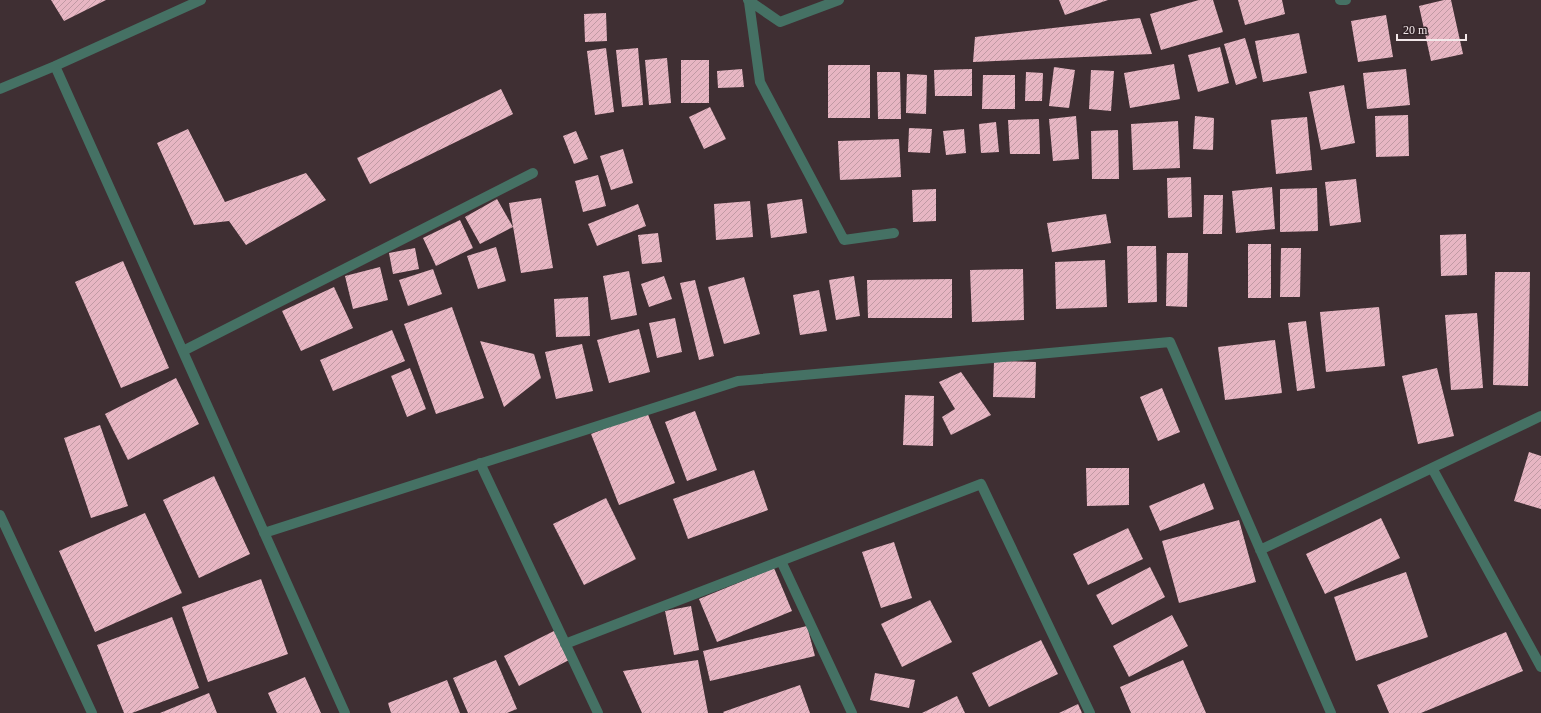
<svg xmlns="http://www.w3.org/2000/svg" width="1541" height="713" viewBox="0 0 1541 713" font-family="Georgia,serif">
<defs>
<pattern id="building-hatch" width="6" height="6" patternUnits="userSpaceOnUse"><rect width="6" height="6" fill="#e7b6c3"/><path d="M-1 1l2-2M0 6l6-6M5 7l2-2" fill="none" stroke="#c09aa4"/></pattern>
</defs>
<rect width="100%" height="100%" fill="#3f2f33"/>
<path fill="url(#building-hatch)" d="M51 0H106L64 21Z
M1059 0H1108L1065 15Z
M1199 0H1213L1223 32 1161 50 1150 14Z
M1238 0H1282L1285 14 1245 25Z
M1444 0H1451L1463 54 1431 61 1419 6Z
M606 13 607 41 585 42 584 14Z
M1386 15 1393 57 1358 62 1351 21Z
M1140 18 1152 54 973 62 975 37Z
M1299 33 1307 73 1263 82 1255 41Z
M1245 38 1257 78 1236 85 1224 44Z
M1220 47 1229 83 1198 92 1188 55Z
M606 48 614 112 595 115 587 51Z
M638 48 643 105 622 107 616 50Z
M667 58 671 103 649 105 645 60Z
M681 60H709V103H681Z
M1174 64 1180 99 1130 108 1124 73Z
M828 65H870V118H828Z
M1054 67 1075 70 1069 108 1049 106Z
M742 69 744 87 718 88 717 71Z
M972 69V96H935L934 70Z
M1406 69 1410 105 1367 109 1363 73Z
M1091 70 1114 71 1111 111 1089 109Z
M877 72H900L901 119H878Z
M1026 72 1043 73 1042 101H1025Z
M907 74 927 75 926 114 906 113Z
M983 75H1015V109H982Z
M1344 85 1355 143 1321 150 1309 92Z
M501 89 513 114 370 184 357 158Z
M710 107 726 139 704 149 689 117Z
M1408 115 1409 156 1376 157 1375 116Z
M1076 116 1079 159 1053 161 1049 119Z
M1195 116 1214 118 1213 150 1193 149Z
M1307 117 1312 170 1276 174 1271 120Z
M1039 119 1040 154H1010L1008 120Z
M1178 121 1180 168 1133 170 1131 124Z
M996 122 999 152 981 153 979 124Z
M909 128 932 129 930 153 908 152Z
M188 129 225 202 306 173 326 200 246 245 229 221 194 225 157 143Z
M964 129 966 153 946 155 943 131Z
M1118 130 1119 179H1092L1091 131Z
M576 131 588 159 574 164 563 136Z
M899 139 901 177 840 180 838 141Z
M623 149 633 183 611 190 600 156Z
M598 175 606 206 583 212 575 181Z
M1191 177 1192 217 1168 218 1167 178Z
M1356 179 1361 222 1330 226 1325 182Z
M1272 187 1275 229 1236 233 1232 191Z
M1317 188 1318 231 1280 232V189Z
M936 189V221L913 222 912 190Z
M1204 195H1223L1222 234H1203Z
M541 198 553 268 521 273 509 203Z
M497 199 513 227 480 244 465 217Z
M802 199 807 233 771 238 767 204Z
M750 201 753 237 716 240 714 204Z
M638 204 646 226 597 246 588 224Z
M1106 214 1111 243 1052 252 1047 223Z
M460 220 473 248 436 266 423 238Z
M658 233 662 262 642 264 638 235Z
M1466 234 1467 275 1441 276 1440 235Z
M1248 244H1271V298H1248Z
M1127 246H1156L1157 302 1128 303Z
M496 247 506 281 478 289 467 256Z
M415 248 419 269 393 274 389 253Z
M1281 248H1301L1300 297H1280Z
M1167 253H1188L1187 307 1166 306Z
M1105 260 1107 307 1056 309 1055 262Z
M123 261 169 368 121 388 75 282Z
M380 267 388 300 353 309 345 276Z
M433 269 442 294 408 306 399 280Z
M1023 269 1024 320 972 322 970 270Z
M629 271 637 315 611 320 603 276Z
M1495 272H1530L1528 386 1493 385Z
M664 276 672 299 649 307 641 284Z
M854 276 860 316 836 320 829 280Z
M744 277 760 334 724 344 708 287Z
M952 279V318H868L867 280Z
M695 280 714 356 699 360 680 283Z
M334 287 353 328 301 351 282 311Z
M819 290 827 331 800 335 793 295Z
M588 297 590 336 556 337 554 299Z
M452 307 484 398 436 414 404 324Z
M1379 307 1385 366 1326 372 1320 312Z
M1477 313 1483 388 1451 390 1445 315Z
M675 318 682 352 657 358 649 323Z
M1306 321 1315 388 1297 391 1288 323Z
M639 329 650 372 609 383 597 340Z
M392 330 405 361 333 391 320 360Z
M1275 340 1282 393 1225 400 1218 347Z
M480 341 534 354 541 378 504 407Z
M582 344 593 391 556 399 545 352Z
M994 361 1036 362 1035 398 993 397Z
M410 368 426 409 407 417 391 376Z
M1437 368 1454 436 1418 444 1402 376Z
M961 372 991 415 951 435 942 417 955 409 939 382Z
M176 378 199 424 128 460 105 414Z
M1162 388 1180 432 1158 441 1140 397Z
M905 395 934 396 933 446 903 445Z
M695 411 717 470 687 481 665 422Z
M647 412 675 483 619 505 591 434Z
M100 425 128 506 91 518 64 438Z
M1529 452 1541 456V509L1514 501Z
M1086 468H1129V505L1087 506Z
M754 470 768 510 688 539 673 499Z
M214 476 250 554 199 578 163 500Z
M1204 483 1214 509 1160 531 1149 506Z
M606 498 636 559 584 585 553 524Z
M145 513 182 593 95 632 59 551Z
M1381 518 1400 558 1325 594 1306 554Z
M1239 520 1256 582 1179 603 1162 541Z
M1128 528 1143 559 1088 585 1073 554Z
M894 542 912 598 881 608 862 552Z
M1150 567 1165 597 1112 625 1096 595Z
M774 568 792 611 717 642 699 599Z
M1406 572 1428 637 1356 661 1334 597Z
M261 579 288 654 208 682 182 607Z
M930 600 952 642 902 667 881 624Z
M691 606 699 650 674 655 665 611Z
M1172 615 1188 646 1129 677 1113 646Z
M172 617 199 688 132 713H124L97 645Z
M807 626 815 656 710 681 703 651Z
M554 631 569 660 519 686 504 656Z
M1506 632 1523 671 1421 713H1389L1377 685Z
M1041 640 1058 674 989 707 972 673Z
M496 660 517 709 507 713H468L453 678Z
M698 660 708 713H642L623 671Z
M1183 660 1206 713H1131L1120 687Z
M875 673 915 680 909 708 870 700Z
M305 677 321 713H277L268 693Z
M447 680 460 713H391L388 703Z
M800 685 810 713H724L723 712Z
M209 693 217 713H160Z
M957 696 965 713H922Z
M1078 704 1082 713H1059Z"/>
<g fill="none" stroke-linecap="round" stroke-linejoin="round">
<path stroke="#457164" stroke-width="10" d="M748 0 780 22 839 0
M1340 0H1346
M749 2 760 82 844 240 894 233
M55 66 345 713
M0 89 55 66 201 0
M183 351 533 173
M480 463 598 713
M1432 468 1541 667
M0 515 92 713
M264 533 738 381 1170 342 1331 713
M1260 550 1541 416
M781 561 852 713
M565 644 981 484 1090 713"/>
</g>
<path d="M1397 34v6h69v-6" fill="none" stroke="#f2e7e9" stroke-width="2"/>
<text x="1403" y="34" font-size="12" fill="#f2e7e9" stroke="#342529" stroke-width="3" paint-order="stroke">20 m</text>
</svg>
